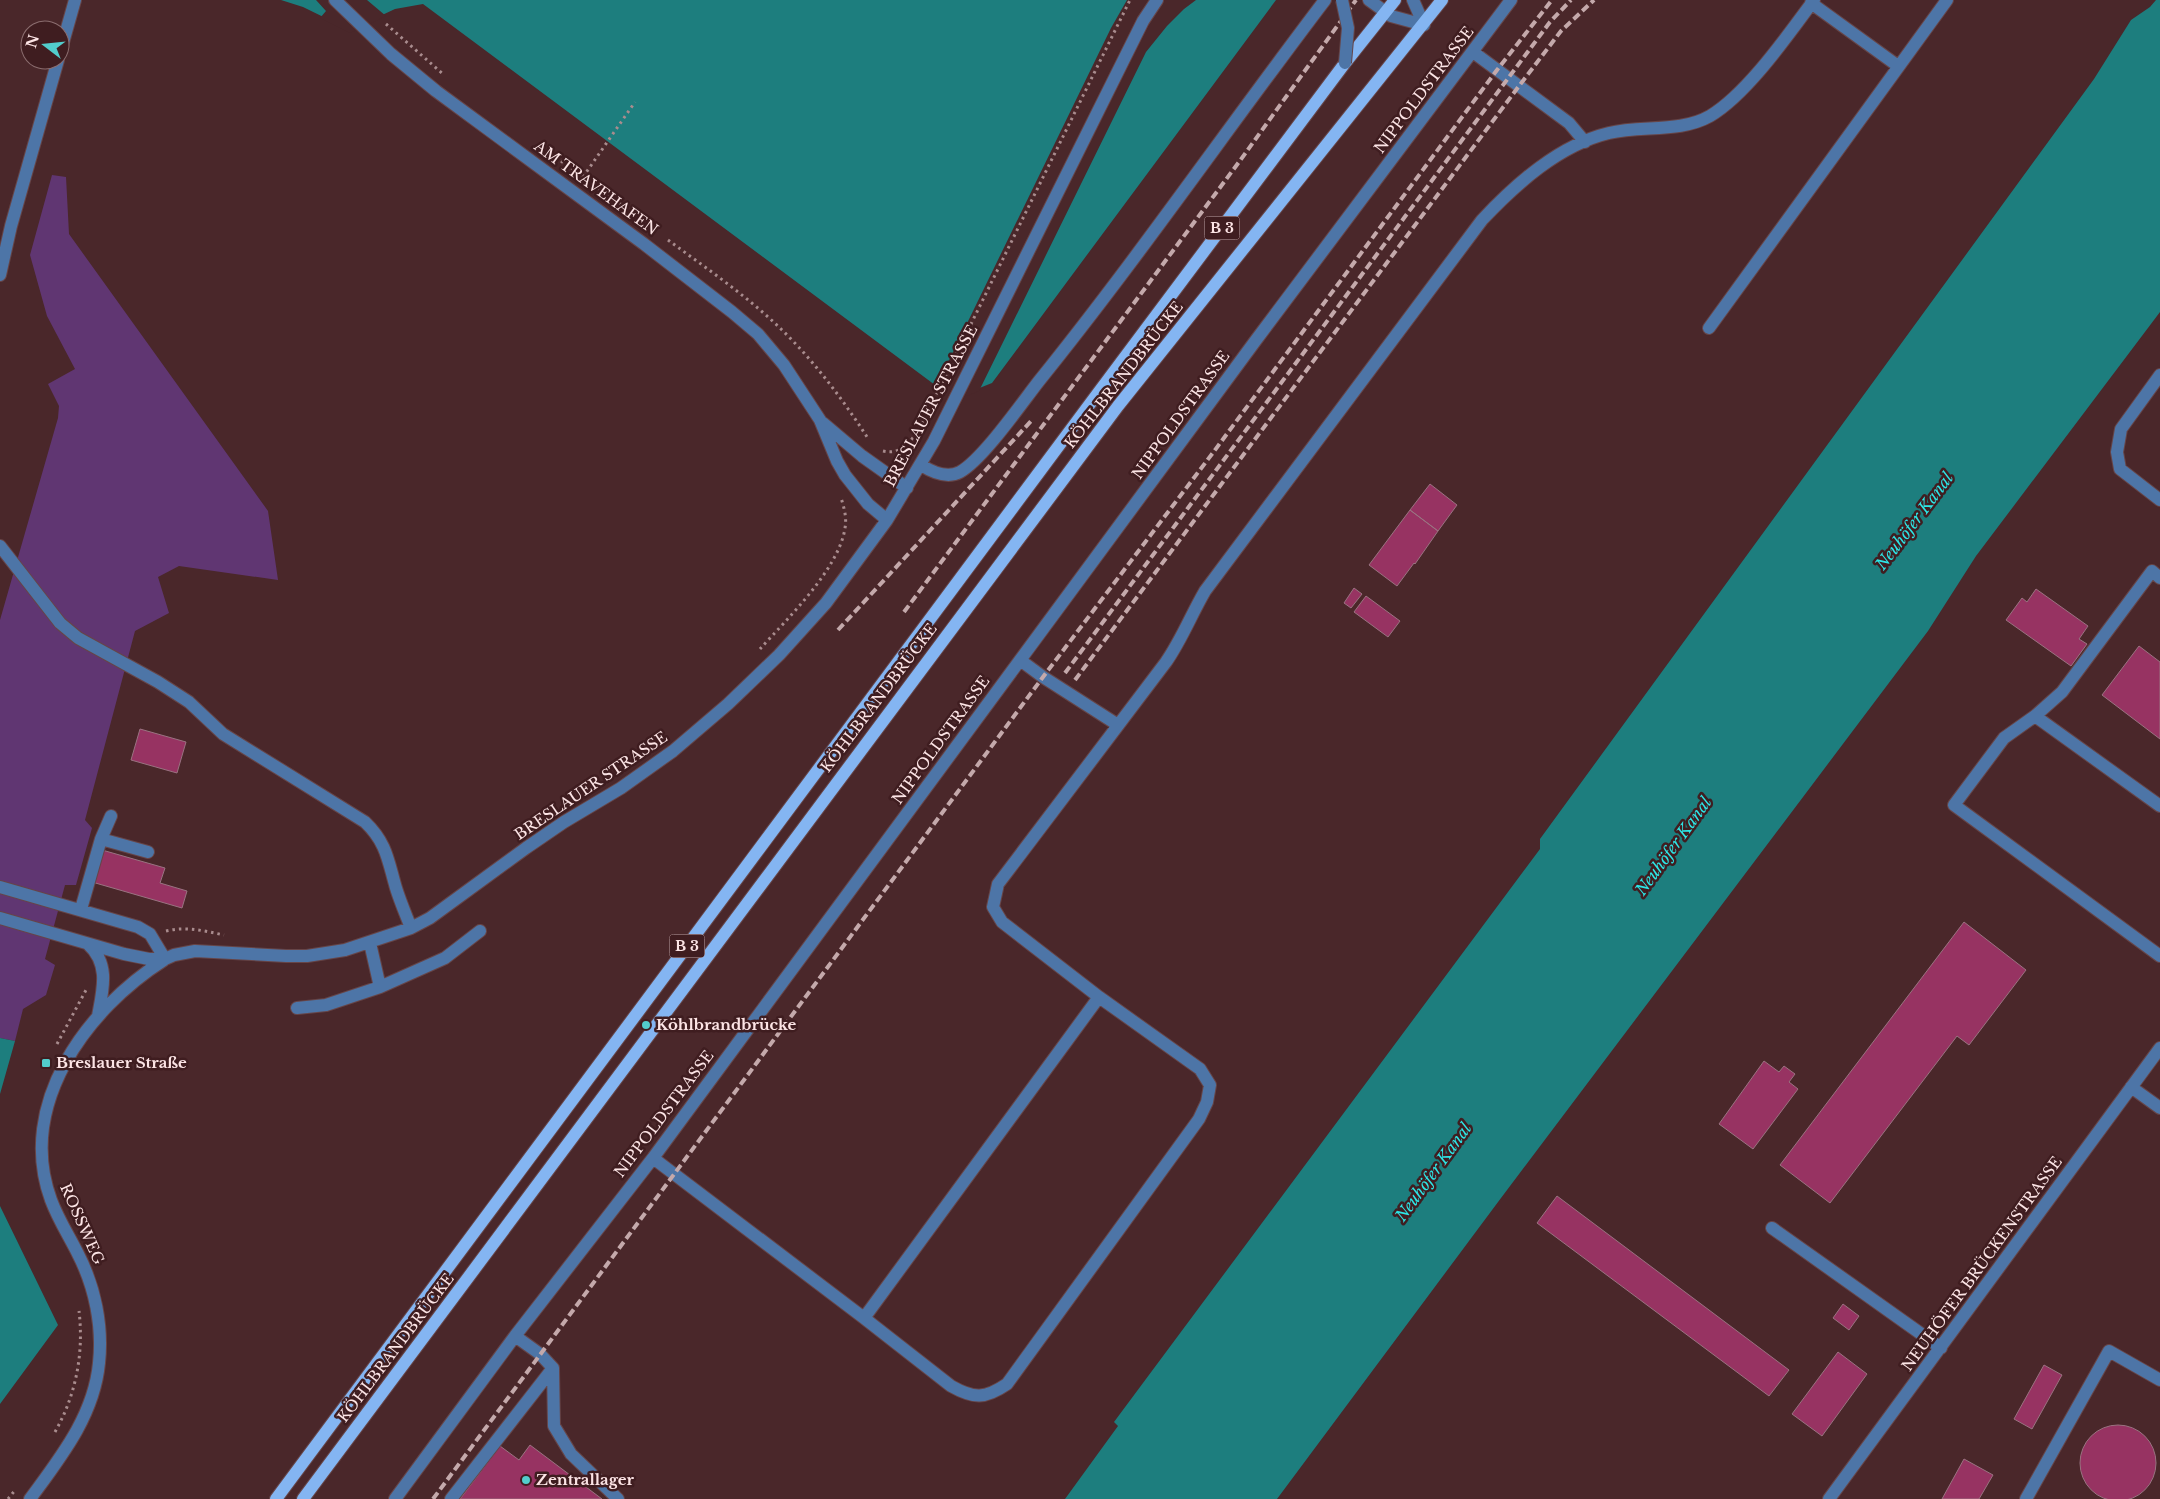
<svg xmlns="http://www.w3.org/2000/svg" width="2160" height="1499" viewBox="0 0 2160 1499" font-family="'Libre Baskerville',serif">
<rect width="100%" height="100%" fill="#4a272a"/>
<path fill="#603672" d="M52 175 66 177 69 234 268 511 278 580 179 566 158 577 169 613 135 631 85 820 92 828 76 885H65L45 959 55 965 46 995 23 1009 15 1041 0 1038V620L58 418 59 406 48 384 75 369 47 316 30 255Z"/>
<path fill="#1d7e7e" d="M281 0H1276L992 383 967 393 935 385 423 4 395 9 350 30 303 7Z
M2156 0H2160V312L1976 556 1928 631 1501 1198 1277 1499H1065L1118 1426 1114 1422 1540 849V839L2094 79 2131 20 2150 7Z
M0 1038 15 1041 0 1094Z
M0 1206 58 1325 0 1404Z"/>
<path fill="#4a272a" d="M316 0H367L386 16 350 33 320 18 326 11Z
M1127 0H1196L1184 9 1167 26 1146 52 979 391 967 396 936 387 1111 28Z"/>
<path fill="#973362" stroke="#9a7381" d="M1430 484 1457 505 1438 531 1410 510Z
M1410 510 1438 531 1415 564 1414 563 1397 586 1369 565Z
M1354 588 1362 594 1351 608 1344 603Z
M2036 589 2088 626 2079 639 2087 644 2071 666 2006 620 2022 598 2027 602Z
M1366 596 1400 621 1388 637 1354 612Z
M2139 646 2160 662V739L2102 695Z
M140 729 186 742 177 773 131 760Z
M102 850 165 868 160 883 187 891 182 908 92 882Z
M1964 922 2026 970 1969 1045 1957 1036 1830 1203 1780 1165Z
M1764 1061 1779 1072 1784 1066 1795 1074 1789 1082 1798 1089 1753 1149 1719 1124Z
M1557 1196 1789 1370 1769 1396 1537 1223Z
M1843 1304 1859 1316 1849 1330 1833 1318Z
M1838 1352 1867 1374 1822 1436 1792 1414Z
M2044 1365 2062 1375 2032 1429 2014 1419Z
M2080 1463a38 38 0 1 1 76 0a38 38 0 1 1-76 0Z
M530 1445 602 1499H460L500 1446 519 1460Z
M1964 1459 1993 1475 1979 1499H1942Z"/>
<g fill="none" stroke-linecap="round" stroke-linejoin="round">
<defs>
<path id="minor" d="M335 0 391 54 436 91 644 244 732 312 758 334 784 365 820 420 837 461 845 475 868 504 887 520
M1369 0 1391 16 1424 25 1413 0
M1811 3 1898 66
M1473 52 1569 123 1585 142
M60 53 75 0
M0 275 11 226 58 60
M1709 328 1947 0
M2160 375 2121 429 2117 452 2120 469 2160 500
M823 423 862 456 907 488
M921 465C932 472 947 479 960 472 983 459 1021 404 1039 381 1139 257 1229 126 1325 0
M0 546 60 623 78 638 158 682 189 702 223 734 365 822C387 843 388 861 396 888 400 901 406 915 411 928
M2160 578 2152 571 2062 692 2035 716 2004 738 1954 805 2160 956
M1020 660 1043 677 1118 725
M2035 716 2160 806
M101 839 111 816
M0 887 138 927 150 934 165 959
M81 909 101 839 148 852
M0 918 124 954 149 959H165L174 955 195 951 286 956H307L345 950 411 928 430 918 526 848 564 822 621 788 673 751 728 704 779 655 826 603 887 520 934 441 1143 21 1157 0
M88 944C110 964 103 989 98 1016
M380 987 445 958 480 931
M297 1008 326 1005 380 987 370 943
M2131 1087 2160 1108
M653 1158 864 1318 1099 997 1002 922 993 907 998 884 1166 662C1182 639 1191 615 1205 591L1482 220C1516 184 1559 145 1609 133 1642 125 1680 133 1710 116 1747 94 1788 35 1814 0
M1772 1228 1941 1348
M864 1318 951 1386C974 1399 985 1399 1007 1384L1199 1119 1207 1102 1210 1085 1200 1069 1099 997
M515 1336 540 1354 553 1368 554 1426 571 1454 618 1499
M30 1499C60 1458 94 1416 99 1363 103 1326 95 1287 78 1254 69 1236 58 1219 51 1200 16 1104 87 1009 164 960
M395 1499 515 1336 653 1158 1256 340 1511 0
M451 1499 553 1368
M1829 1499 2160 1048
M2026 1499 2109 1351 2160 1380"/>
<path id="major" d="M276 1499 1098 393 1345 63 1395 0
M303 1499 1118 406 1442 0"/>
</defs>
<use href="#minor" stroke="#664548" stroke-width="14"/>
<use href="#major" stroke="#664548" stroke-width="14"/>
<path stroke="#a98c8e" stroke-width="3" stroke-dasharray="2.5 4" stroke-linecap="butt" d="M386 24 443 74
M561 161 627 209
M583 177 635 102
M668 240C706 268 747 296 781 329 815 362 844 401 869 440
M883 451C901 455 909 443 919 430L1130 0
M760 649C787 619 839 569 845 528 847 518 844 507 841 498
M166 931C187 926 204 931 224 935
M57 1044 86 990
M55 1432C76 1395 84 1353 79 1311
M8 1499 16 1489"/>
<use href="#minor" stroke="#4d75a7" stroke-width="12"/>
<use href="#major" stroke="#84b5f2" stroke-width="12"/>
<path stroke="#c4a9ab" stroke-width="4" stroke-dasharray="8 4" stroke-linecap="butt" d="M904 612 1239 162 1356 0
M838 630 1032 420
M1065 673 1550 22 1571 0
M1075 680 1519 86 1561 31 1594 0
M433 1499 1043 677 1212 454 1497 70 1552 0"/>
<defs>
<path id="minor-bridge" d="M1342 0 1348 28 1345 63"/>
</defs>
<use href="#minor-bridge" stroke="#664548" stroke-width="14" stroke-linecap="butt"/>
<use href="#minor-bridge" stroke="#4d75a7" stroke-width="12"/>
</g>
<g fill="#52cdcc" stroke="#3f1d20" stroke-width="2">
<circle cx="646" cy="1025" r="5"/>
<rect x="41" y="1058" width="10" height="10" rx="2.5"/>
<circle cx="526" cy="1480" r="5"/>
</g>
<g text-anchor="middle" stroke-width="5" stroke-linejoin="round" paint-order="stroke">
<g fill="#3f1d20" stroke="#c3a8aa" stroke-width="1">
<rect x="1204.5" y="216.5" width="35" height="23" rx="4"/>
<rect x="669.5" y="934.5" width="35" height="23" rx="4"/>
</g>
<g font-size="14" font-weight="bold" fill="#fce4e5">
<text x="1222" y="233">B 3</text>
<text x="687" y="951">B 3</text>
</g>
<g font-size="15" fill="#fce4e5" stroke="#3f1d20">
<text transform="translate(1424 90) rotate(-53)" y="5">NIPPOLDSTRASSE</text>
<text transform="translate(596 188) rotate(36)" y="5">AM TRAVEHAFEN</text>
<text transform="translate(1124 375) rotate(-52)" y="5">KÖHLBRANDBRÜCKE</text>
<text transform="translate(931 406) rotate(-62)" y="5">BRESLAUER STRASSE</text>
<text transform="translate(1181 415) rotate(-54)" y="5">NIPPOLDSTRASSE</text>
<text transform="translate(879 698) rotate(-53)" y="5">KÖHLBRANDBRÜCKE</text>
<text transform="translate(941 740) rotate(-54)" y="5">NIPPOLDSTRASSE</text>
<text transform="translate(591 786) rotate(-34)" y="5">BRESLAUER STRASSE</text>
<text transform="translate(664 1114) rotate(-53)" y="5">NIPPOLDSTRASSE</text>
<text transform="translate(82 1224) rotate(66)" y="5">ROSSWEG</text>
<text transform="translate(1982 1264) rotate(-54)" y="5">NEUHÖFER BRÜCKENSTRASSE</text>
<text transform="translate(396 1348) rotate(-53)" y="5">KÖHLBRANDBRÜCKE</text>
</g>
<g font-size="15" font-weight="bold" fill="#fce4e5" stroke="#3f1d20" text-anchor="start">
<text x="656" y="1030">Köhlbrandbrücke</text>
<text x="56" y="1068">Breslauer Straße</text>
<text x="536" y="1485">Zentrallager</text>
</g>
<g font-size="16" font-style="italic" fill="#2de6e6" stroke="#3f1d20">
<text transform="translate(1914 521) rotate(-53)" y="6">Neuhöfer Kanal</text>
<text transform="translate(1673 846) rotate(-54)" y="6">Neuhöfer Kanal</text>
<text transform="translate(1433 1172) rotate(-54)" y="6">Neuhöfer Kanal</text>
</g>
</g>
<g transform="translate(45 45) rotate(286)"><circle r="24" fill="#3f1d20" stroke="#8b6d6f"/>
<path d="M0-4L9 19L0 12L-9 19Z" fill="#52cdcc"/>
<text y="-8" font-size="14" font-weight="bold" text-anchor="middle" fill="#fce4e5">N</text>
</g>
</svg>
